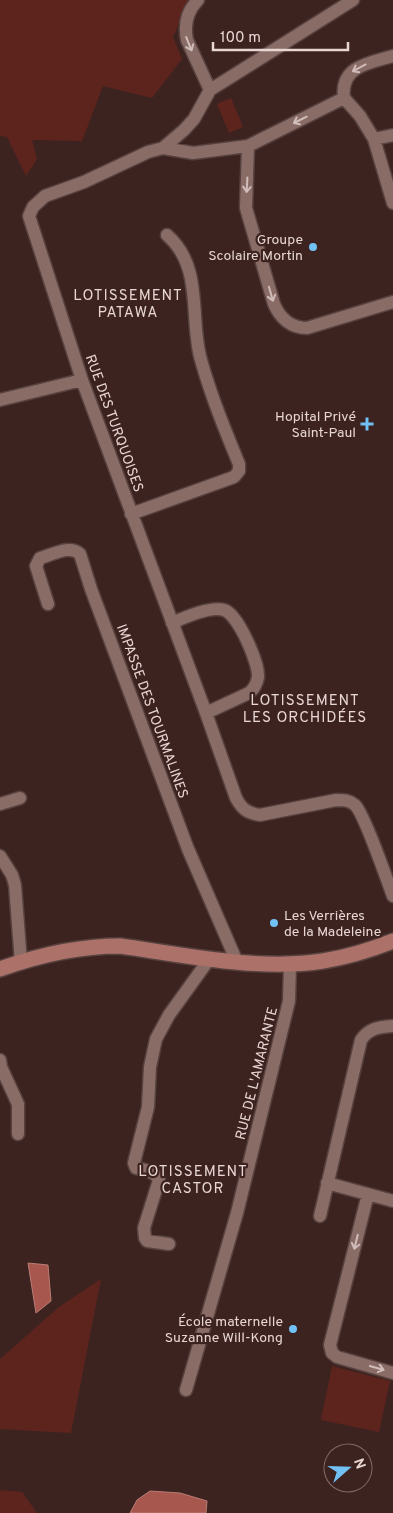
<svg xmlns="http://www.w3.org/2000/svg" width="393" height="1513" viewBox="0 0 393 1513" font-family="Overpass,sans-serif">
<rect width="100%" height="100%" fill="#3d2320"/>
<path fill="#5d241e" d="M0 0H189L173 37 182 59 152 98 103 86 82 141 32 140 37 159 26 176 7 137 0 136Z
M231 98 243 127 229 133 217 104Z
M101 1279 71 1433 0 1429V1359L59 1307Z
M332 1366 390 1381 379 1432 321 1420Z
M0 1490 22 1492 37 1513H0Z"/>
<path fill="#a7574d" stroke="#ba7d75" d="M28 1263 48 1265 51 1301 36 1313Z
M150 1491 180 1493 207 1501 206 1513H130L137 1500Z"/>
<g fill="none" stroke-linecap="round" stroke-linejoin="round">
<defs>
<path id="minor" d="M198 0C187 11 184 25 187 40L210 90
M353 0 210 90 194 119 184 130 163 148 148 152 84 182 45 196 33 207 29 216 82 380 206 713 236 798C242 809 247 813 260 815L336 800C344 800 349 800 355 805 364 813 387 880 393 896
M344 98 360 116 374 139 393 203
M344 98C340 66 369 63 393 56
M374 139 393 135
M248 146 246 208 274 304C280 318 291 328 307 328L393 302
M163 148 193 153 248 146 344 98
M0 400 82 380
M131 514 234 477 239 471V464C225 430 211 396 201 360 189 319 204 267 167 235
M48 604 36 566 40 558C52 555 70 544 80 554L91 589 188 849 237 962
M172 623C183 618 211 606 224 610 238 614 259 663 258 677 257 683 254 689 249 693L206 713
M0 804 20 798
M0 856 12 875 15 885 21 963
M0 1060 1 1067 18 1104V1134
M327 1183 393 1201
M368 1194 330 1345 332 1353 337 1357 393 1373
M320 1216 361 1040C369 1028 379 1027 393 1026
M169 1244 147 1241 145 1238 144 1228 159 1180C156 1171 144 1170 136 1168L134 1163 148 1107 150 1067 156 1039 169 1015 210 958
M186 1390 237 1213 289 1001 290 964"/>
<path id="major" d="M0 969C39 955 79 946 120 946 184 955 260 971 323 961 347 957 371 950 393 941"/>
</defs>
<use href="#minor" stroke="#56413e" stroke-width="15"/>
<use href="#major" stroke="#56413e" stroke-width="18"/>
<use href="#minor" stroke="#8a6c67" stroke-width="12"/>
<use href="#major" stroke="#ac7169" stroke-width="15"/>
</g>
<defs><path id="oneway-shaft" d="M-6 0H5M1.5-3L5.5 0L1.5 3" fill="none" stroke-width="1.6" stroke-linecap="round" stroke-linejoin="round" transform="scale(1.25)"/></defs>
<g stroke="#d0bcb8">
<use href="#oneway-shaft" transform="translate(189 44) rotate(68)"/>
<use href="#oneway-shaft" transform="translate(359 68) rotate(152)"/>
<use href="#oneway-shaft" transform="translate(300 120) rotate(154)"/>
<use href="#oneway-shaft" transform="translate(247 185) rotate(93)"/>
<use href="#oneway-shaft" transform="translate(271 294) rotate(74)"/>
<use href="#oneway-shaft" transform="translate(356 1242) rotate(104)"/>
<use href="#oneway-shaft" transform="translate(377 1368) rotate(16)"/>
</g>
<g fill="#71c1f5" stroke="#3d2320" stroke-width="2">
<circle cx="313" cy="247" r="5"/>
<path d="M364.5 416.5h5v5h5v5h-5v5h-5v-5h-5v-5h5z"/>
<circle cx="274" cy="923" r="5"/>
<circle cx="293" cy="1329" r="5"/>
</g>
<g text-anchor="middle" stroke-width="4.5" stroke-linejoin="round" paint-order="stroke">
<g font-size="14" fill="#e8d6d3" stroke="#3d2320" text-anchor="end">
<text x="303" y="244">Groupe<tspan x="303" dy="16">Scolaire Mortin</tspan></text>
<text x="356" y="421">Hopital Privé<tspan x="356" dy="16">Saint-Paul</tspan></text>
<text x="284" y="920" text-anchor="start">Les Verrières<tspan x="284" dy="16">de la Madeleine</tspan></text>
<text x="283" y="1326">École maternelle<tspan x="283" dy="16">Suzanne Will-Kong</tspan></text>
</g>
<g font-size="14" fill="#e8d6d3" stroke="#3d2320">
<text transform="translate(115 423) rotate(70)" y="5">RUE DES TURQUOISES</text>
<text transform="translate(153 711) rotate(70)" y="5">IMPASSE DES TOURMALINES</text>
<text transform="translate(256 1073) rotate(-76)" y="5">RUE DE L'AMARANTE</text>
</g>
<g font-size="15" letter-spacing="1" fill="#e8d6d3" stroke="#3d2320">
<text x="128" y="300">LOTISSEMENT<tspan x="128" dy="17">PATAWA</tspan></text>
<text x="305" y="705">LOTISSEMENT<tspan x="305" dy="17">LES ORCHIDÉES</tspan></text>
<text x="193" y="1176">LOTISSEMENT<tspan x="193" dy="17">CASTOR</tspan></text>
</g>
</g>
<g transform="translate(348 1468) rotate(70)"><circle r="24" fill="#3d2320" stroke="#816b68"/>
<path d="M0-4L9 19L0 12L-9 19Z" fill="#71c1f5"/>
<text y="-8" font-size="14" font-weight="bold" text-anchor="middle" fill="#e8d6d3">N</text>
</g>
<path d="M213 42v8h135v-8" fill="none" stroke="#e8d6d3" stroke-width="2.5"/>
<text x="220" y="42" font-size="15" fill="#e8d6d3" stroke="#3d2320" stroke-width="4" paint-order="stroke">100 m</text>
</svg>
